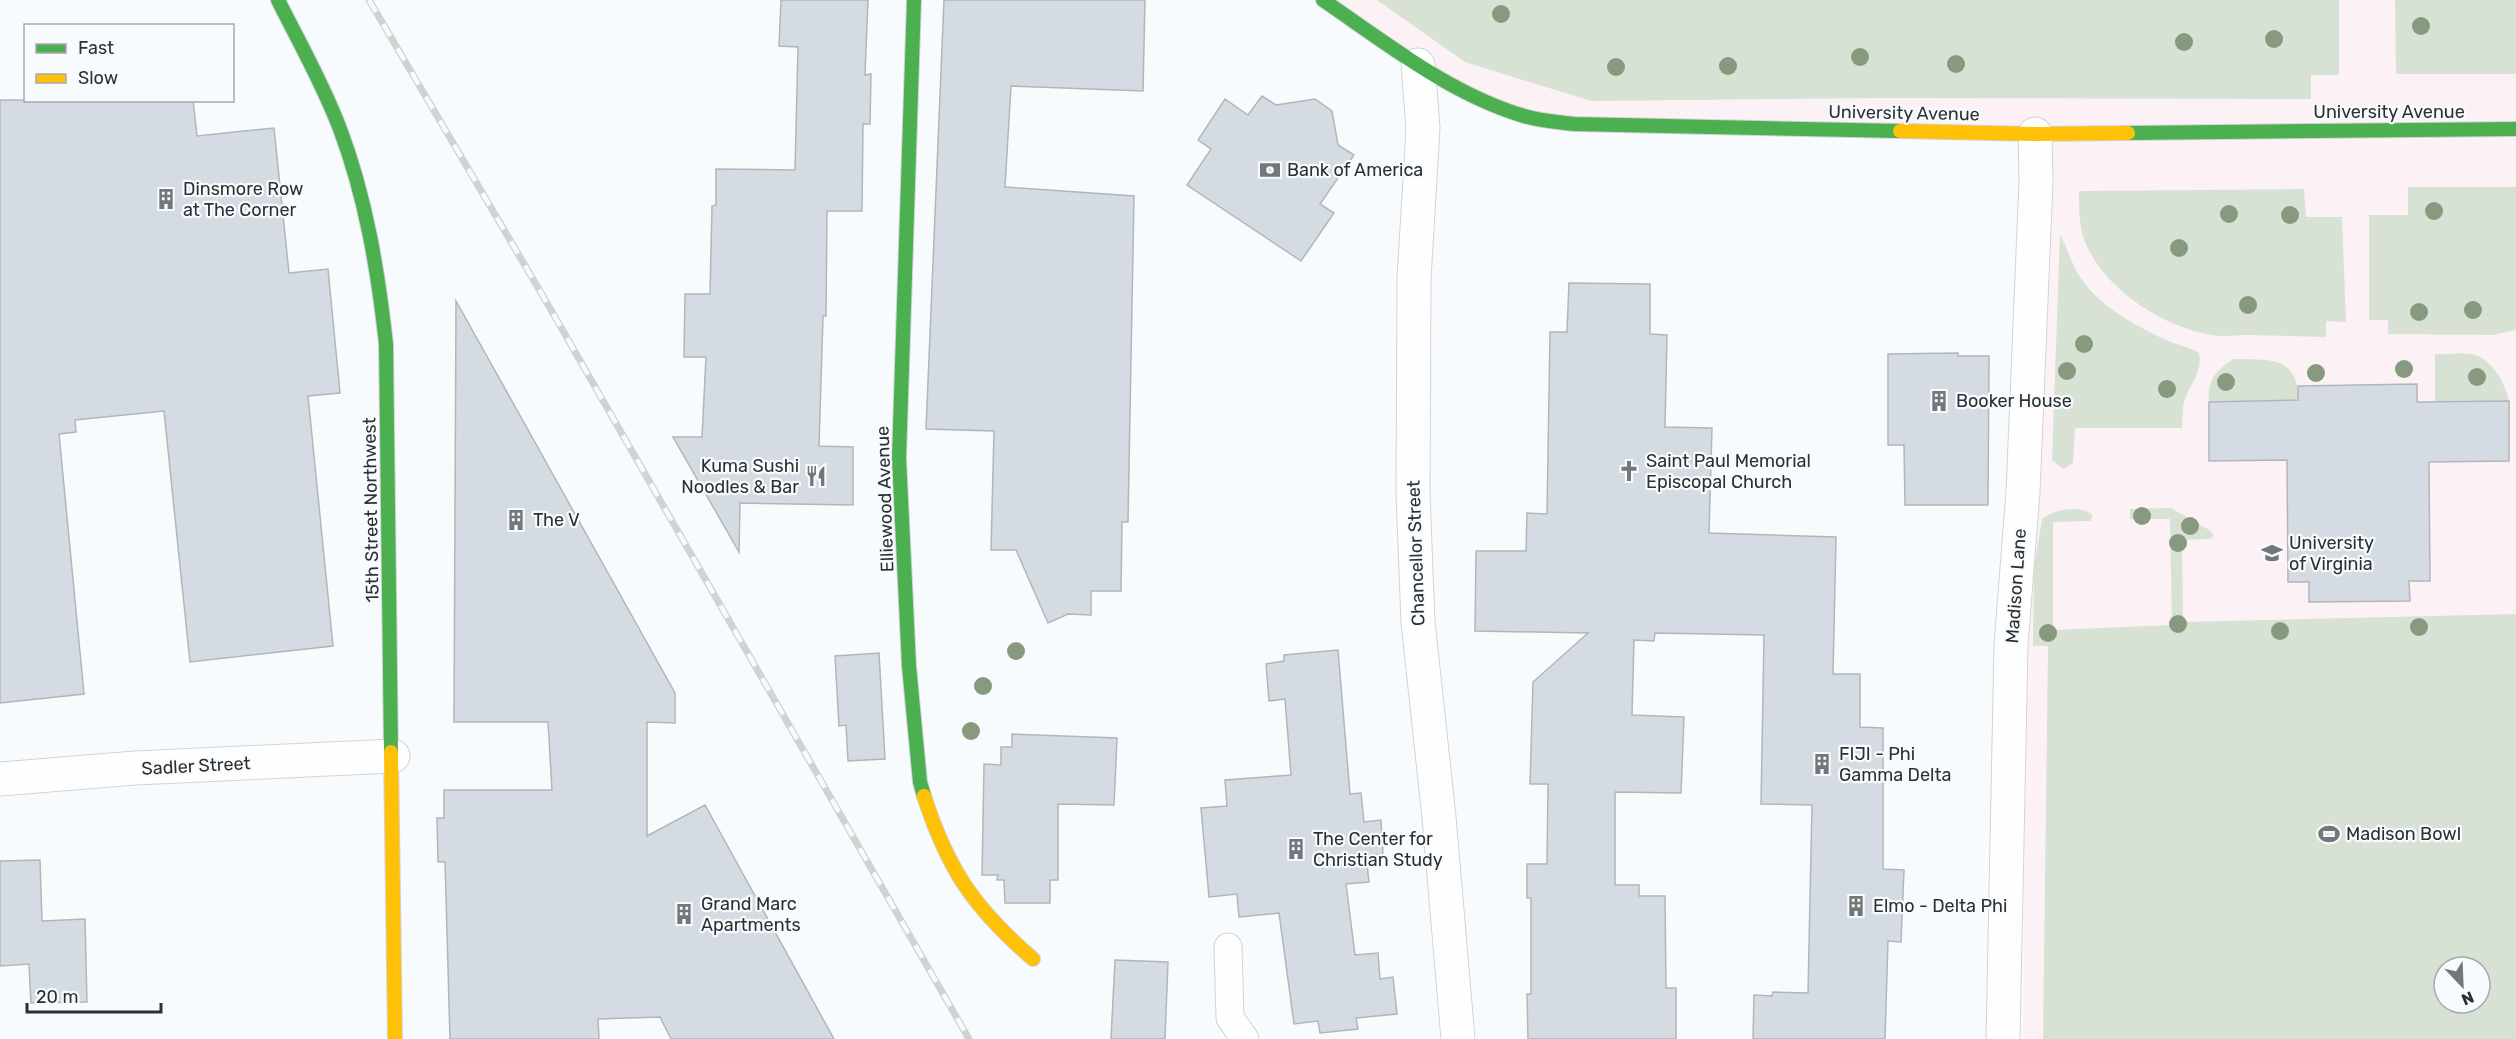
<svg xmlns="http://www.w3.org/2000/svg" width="2516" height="1039" viewBox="0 0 2516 1039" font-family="Rubik,sans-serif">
<rect width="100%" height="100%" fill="#f8fbfd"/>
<path fill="#fcf2f6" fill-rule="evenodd" d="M1318 0H2516V1039H2023L2030 139 1539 125ZM2444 967H2480V1003H2444Z"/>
<path fill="#d7e2d4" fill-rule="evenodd" d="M1377 0H2339V75H2311V99L1882 98 1591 101 1465 62Z
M2395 0H2516V74H2396Z
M2408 187H2516V330L2493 335 2388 334V320H2369V215H2408Z
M2304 189 2306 217H2342L2346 322 2326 321V337C2300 336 2274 336 2248 335 2236 335 2223 337 2212 335 2161 327 2099 286 2083 236 2079 221 2079 206 2079 191Z
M2060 234C2066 247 2071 260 2077 272 2095 304 2133 324 2164 339 2176 345 2188 346 2199 353 2203 372 2191 382 2185 399 2182 407 2183 419 2182 428H2075L2073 463 2063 469 2052 460Z
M2435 354C2447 355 2467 351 2478 356 2495 364 2505 384 2509 401L2435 402Z
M2234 359C2268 360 2299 355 2298 400L2209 402C2207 380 2216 370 2234 359Z
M2171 508 2211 531 2214 536 2210 539 2182 540 2183 622 2516 614V1039H2043L2048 646H2033L2034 567 2042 520C2050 509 2085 504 2093 516L2090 521 2053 522V630L2172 625 2170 519H2130V509ZM2444 967H2480V1003H2444Z"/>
<path fill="#d4dbe2" stroke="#b3b6b8" stroke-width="1.5" d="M781 0H868L865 75 871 74 870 124H863L862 211H827L826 316H823L819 446 853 447V505L740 503 739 552 673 437H702L706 357H684L685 294H710L712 206 716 205V169L795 170 798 47 779 46Z
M944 0H1145L1143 91 1011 86 1005 187 1134 196 1128 522H1122L1121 591H1091V615L1068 614 1048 623 1016 550H991L994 431 926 429Z
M1262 96 1276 105 1315 99 1332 111 1338 145 1354 155 1320 204 1334 213 1301 261 1187 185 1211 149 1198 140 1225 99 1248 115Z
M0 100H193L197 136 274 128 289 273 328 269 340 393 308 396 333 646 190 662 164 411 75 420 76 432 59 434 84 694 0 703Z
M1569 283 1650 284V334L1667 335 1665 427 1712 428 1709 533 1836 537 1833 674H1860V727L1883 728V869L1904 870 1901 942 1888 941 1885 1039H1753L1754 995 1772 996 1773 992 1808 993 1812 805 1761 804 1764 635 1655 633 1654 641 1634 640 1632 715 1684 717 1681 793 1615 792V885H1639V896H1665L1666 988H1676V1039H1528L1527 994H1531V898H1527V864H1547L1548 784H1530L1533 682 1588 633 1475 631 1476 551H1526L1527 513 1547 514 1550 332H1567Z
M456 301 675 693V723L647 722V836L705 805 834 1039H671L660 1017 598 1019 599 1039H450L445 862H438L437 818H444V790H552L548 722H454Z
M1958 353V356H1989L1988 505H1905L1904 445H1888V354Z
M2417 384V402L2509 401V461L2429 462 2430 581H2409L2410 601 2309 602V582H2288L2287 460 2209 461V402L2298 400V386Z
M1338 650 1350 794 1361 793 1364 822 1381 820 1383 854 1366 855 1369 882 1346 884 1355 955 1378 953 1380 979 1393 977 1397 1014 1356 1018 1358 1029 1320 1033 1318 1021 1294 1024 1279 913 1239 917 1237 894 1209 897 1201 808 1227 806 1225 780 1291 775 1285 699 1269 701 1266 664 1284 661V655Z
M879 653 885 759 848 761 846 725 839 726 835 656Z
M1012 734 1117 738 1114 805 1058 804V880H1050V903H1005L1004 880H997L998 875H982L984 764 1001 765V747H1012Z
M40 860 42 921 85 919 87 1002 31 1003 29 964 0 966V861Z
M1115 960 1168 962 1165 1039H1111Z"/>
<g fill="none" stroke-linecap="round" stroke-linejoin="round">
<defs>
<path id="lane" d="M1228 947 1230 1018 1245 1039"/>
<path id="street" d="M1418 65 1423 128 1414 279 1413 494 1418 622 1439 817 1458 1039
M0 779 135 768 393 756
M2003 1039 2011 645 2023 492 2036 181 2035 134"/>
<path id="fast" d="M278 0C299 42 323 84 340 129 366 198 378 271 386 344L391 752
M914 0 899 458 909 666 920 782 924 796
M1323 0C1386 43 1450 94 1524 116 1540 121 1558 122 1574 124L1900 131
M2128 133 2516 129"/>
<path id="slow" d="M1900 131 2035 134 2128 133
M391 752 395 1039
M924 796C948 870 974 908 1033 959"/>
</defs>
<use href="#lane" stroke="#d1d4d6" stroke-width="29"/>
<use href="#street" stroke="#d1d4d6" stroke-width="35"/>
<use href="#fast" stroke="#d1d4d6" stroke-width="16"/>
<use href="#slow" stroke="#d1d4d6" stroke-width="16"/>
<use href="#lane" stroke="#fefeff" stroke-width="27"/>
<use href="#street" stroke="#fefeff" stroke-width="33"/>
<use href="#fast" stroke="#4caf50" stroke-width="14"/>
<use href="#slow" stroke="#ffc107" stroke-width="14"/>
<defs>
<path id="rail" d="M369 0 547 303 969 1039"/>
</defs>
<use href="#rail" stroke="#d1d2d2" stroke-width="7"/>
<use href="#rail" stroke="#f7fbfe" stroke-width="4.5" stroke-dasharray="14" stroke-linecap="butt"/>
</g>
<g fill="#87997f">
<circle cx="1501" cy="14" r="9"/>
<circle cx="2421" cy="26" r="9"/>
<circle cx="2274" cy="39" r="9"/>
<circle cx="2184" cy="42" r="9"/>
<circle cx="1860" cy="57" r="9"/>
<circle cx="1956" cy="64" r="9"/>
<circle cx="1728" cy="66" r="9"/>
<circle cx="1616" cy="67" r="9"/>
<circle cx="2434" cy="211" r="9"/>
<circle cx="2229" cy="214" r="9"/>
<circle cx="2290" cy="215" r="9"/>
<circle cx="2179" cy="248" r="9"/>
<circle cx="2248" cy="305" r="9"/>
<circle cx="2473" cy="310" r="9"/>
<circle cx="2419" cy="312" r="9"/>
<circle cx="2084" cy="344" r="9"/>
<circle cx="2404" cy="369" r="9"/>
<circle cx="2067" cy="371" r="9"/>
<circle cx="2316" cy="373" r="9"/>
<circle cx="2477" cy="377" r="9"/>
<circle cx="2226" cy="382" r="9"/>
<circle cx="2167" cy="389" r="9"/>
<circle cx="2142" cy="516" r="9"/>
<circle cx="2190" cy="526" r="9"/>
<circle cx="2178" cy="543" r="9"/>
<circle cx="2178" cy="624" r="9"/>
<circle cx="2419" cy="627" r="9"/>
<circle cx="2280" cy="631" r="9"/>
<circle cx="2048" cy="633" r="9"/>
<circle cx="1016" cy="651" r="9"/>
<circle cx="983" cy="686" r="9"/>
<circle cx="971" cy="731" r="9"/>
</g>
<defs>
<symbol id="bank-bare" viewBox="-9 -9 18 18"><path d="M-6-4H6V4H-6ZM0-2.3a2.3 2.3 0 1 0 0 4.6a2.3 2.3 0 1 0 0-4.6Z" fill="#73777a" stroke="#f7fbfe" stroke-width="2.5" paint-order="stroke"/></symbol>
<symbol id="building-bare" viewBox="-9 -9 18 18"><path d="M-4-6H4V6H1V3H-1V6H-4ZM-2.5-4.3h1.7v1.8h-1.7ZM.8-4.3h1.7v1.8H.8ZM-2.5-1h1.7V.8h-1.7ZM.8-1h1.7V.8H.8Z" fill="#73777a" stroke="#f7fbfe" stroke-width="2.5" paint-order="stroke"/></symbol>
<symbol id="church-bare" viewBox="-9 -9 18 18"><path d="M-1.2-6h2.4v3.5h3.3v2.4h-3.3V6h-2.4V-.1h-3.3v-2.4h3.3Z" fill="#73777a" stroke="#f7fbfe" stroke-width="2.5" paint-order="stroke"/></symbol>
<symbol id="restaurant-bare" viewBox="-9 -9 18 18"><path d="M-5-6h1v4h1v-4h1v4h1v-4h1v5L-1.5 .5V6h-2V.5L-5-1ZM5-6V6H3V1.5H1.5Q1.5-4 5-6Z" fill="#73777a" stroke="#f7fbfe" stroke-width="2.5" paint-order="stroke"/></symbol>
<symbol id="university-bare" viewBox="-9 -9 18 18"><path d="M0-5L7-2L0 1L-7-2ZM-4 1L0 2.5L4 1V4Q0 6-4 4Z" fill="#73777a" stroke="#f7fbfe" stroke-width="2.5" paint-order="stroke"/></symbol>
<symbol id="stadium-bare" viewBox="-9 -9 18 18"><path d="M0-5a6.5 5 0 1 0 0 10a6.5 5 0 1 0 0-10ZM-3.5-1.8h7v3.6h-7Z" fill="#73777a" stroke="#f7fbfe" stroke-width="2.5" paint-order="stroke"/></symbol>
</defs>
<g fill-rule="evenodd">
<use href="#bank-bare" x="1255" y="155" width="30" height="30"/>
<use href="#building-bare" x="151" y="184" width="30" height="30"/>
<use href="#building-bare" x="1924" y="386" width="30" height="30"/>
<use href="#church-bare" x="1614" y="456" width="30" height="30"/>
<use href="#restaurant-bare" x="801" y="461" width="30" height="30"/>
<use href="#building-bare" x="501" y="505" width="30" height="30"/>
<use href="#university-bare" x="2257" y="538" width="30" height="30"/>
<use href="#building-bare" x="1807" y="749" width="30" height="30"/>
<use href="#stadium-bare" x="2314" y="819" width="30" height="30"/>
<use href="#building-bare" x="1281" y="834" width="30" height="30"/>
<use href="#building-bare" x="1841" y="891" width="30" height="30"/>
<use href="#building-bare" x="669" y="899" width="30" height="30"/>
</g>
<g text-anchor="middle" stroke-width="4.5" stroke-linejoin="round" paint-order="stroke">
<g font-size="18" fill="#2c3033" stroke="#f7fbfe">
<text x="2389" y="118">University Avenue</text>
<text transform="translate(1904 113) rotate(1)" y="6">University Avenue</text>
<text transform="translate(885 499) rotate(-92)" y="6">Elliewood Avenue</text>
<text transform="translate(371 510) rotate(-91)" y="6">15th Street Northwest</text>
<text transform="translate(1416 553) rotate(-92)" y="6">Chancellor Street</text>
<text transform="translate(2016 586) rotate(-86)" y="6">Madison Lane</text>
<text transform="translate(196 766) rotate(-3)" y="6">Sadler Street</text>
</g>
<g font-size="18" fill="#2c3033" stroke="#f7fbfe" text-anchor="start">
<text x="1287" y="176">Bank of America</text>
<text x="183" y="195">Dinsmore Row<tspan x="183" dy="21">at The Corner</tspan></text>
<text x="1956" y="407">Booker House</text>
<text x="1646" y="467">Saint Paul Memorial<tspan x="1646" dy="21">Episcopal Church</tspan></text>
<text x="799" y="472" text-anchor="end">Kuma Sushi<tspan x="799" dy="21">Noodles &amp; Bar</tspan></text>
<text x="533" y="526">The V</text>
<text x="2289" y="549">University<tspan x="2289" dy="21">of Virginia</tspan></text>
<text x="1839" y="760">FIJI - Phi<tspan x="1839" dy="21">Gamma Delta</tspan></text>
<text x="2346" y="840">Madison Bowl</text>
<text x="1313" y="845">The Center for<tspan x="1313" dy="21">Christian Study</tspan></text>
<text x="701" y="910">Grand Marc<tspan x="701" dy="21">Apartments</tspan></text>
<text x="1873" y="912">Elmo - Delta Phi</text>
</g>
</g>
<rect x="24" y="24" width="210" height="78" fill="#f7fbfe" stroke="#a6aaad" stroke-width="1.5"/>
<rect x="36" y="44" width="30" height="9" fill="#4caf50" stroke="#a6aaad" stroke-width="1.5"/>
<text x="78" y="54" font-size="18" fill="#2c3033">Fast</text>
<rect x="36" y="74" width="30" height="9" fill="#ffc107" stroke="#a6aaad" stroke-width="1.5"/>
<text x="78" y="84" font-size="18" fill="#2c3033">Slow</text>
<g transform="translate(2462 985) rotate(157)"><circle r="28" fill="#f7fbfe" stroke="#a6aaad" stroke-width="1.5"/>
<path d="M0-4.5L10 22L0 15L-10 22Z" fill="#73777a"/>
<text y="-9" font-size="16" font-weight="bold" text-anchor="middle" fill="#2c3033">N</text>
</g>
<path d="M27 1003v9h134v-9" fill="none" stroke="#2c3033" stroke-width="3"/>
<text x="36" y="1003" font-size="18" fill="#2c3033" stroke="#f7fbfe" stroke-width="4.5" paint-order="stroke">20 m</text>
</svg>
